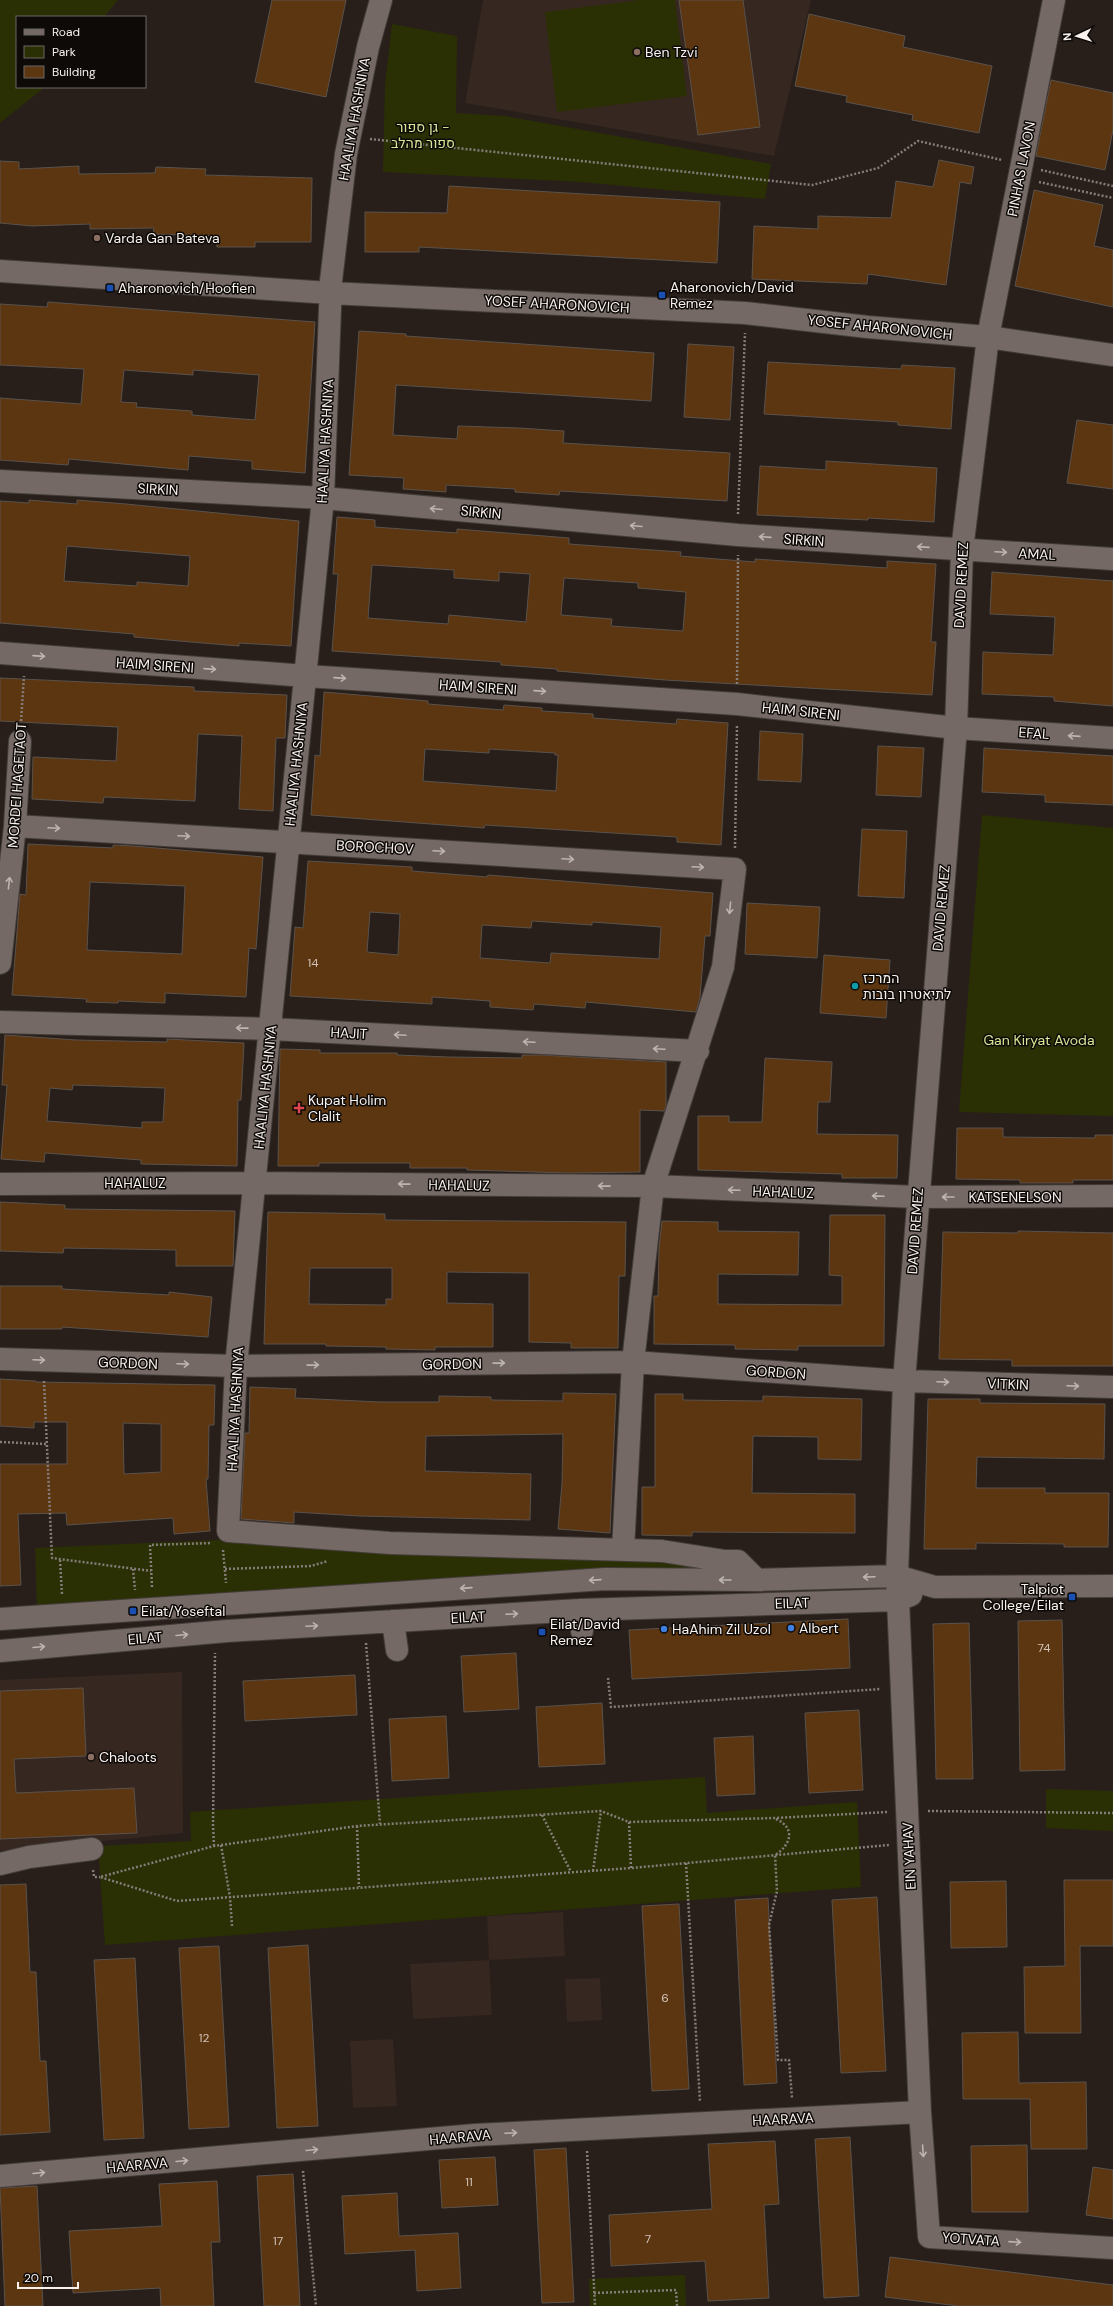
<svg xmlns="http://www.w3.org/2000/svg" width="1113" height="2306" viewBox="0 0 1113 2306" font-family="'DM Sans',Heebo,sans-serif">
<rect width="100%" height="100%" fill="#281f1b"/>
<path fill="#362720" d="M483 0H811L774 156 465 103Z
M182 1672 183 1833 0 1851V1680Z
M563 1912 565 1956 489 1960 492 2015 413 2019 410 1964 489 1960 487 1916Z
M600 1978 602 2020 567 2022 565 1979Z
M393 2039 397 2106 353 2108 350 2041Z"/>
<path fill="#2a3004" d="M0 0H118L104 17H17V87H45L0 123Z
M640 0H675L687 96 557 112 545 12Z
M392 24 457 36 456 113 505 116 771 164 765 199 581 182 383 172 385 85Z
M982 815 1113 828V1116L959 1112Z
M262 1538 662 1556 734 1576 37 1608 35 1548Z
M705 1777 707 1813 857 1802 861 1887 105 1945 98 1846 191 1841 190 1812Z
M1046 1789 1113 1791V1831L1046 1828Z
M685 2275 686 2306H590L589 2279Z"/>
<path fill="#5c3511" stroke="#5a524b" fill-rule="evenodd" d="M272 0H346L326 97 255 82Z
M679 0H743L760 127 698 135Z
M809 14 905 36 903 47 992 66 979 133 912 120 913 115 846 102 847 96 795 86Z
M1051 80 1113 93V130L1105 170 1036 156Z
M939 160 974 167 971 184 960 182 946 285 868 274 867 284 752 279 754 226 818 229V216L891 218 896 181 933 187Z
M0 161 19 162V169L79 166V174L155 173 156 167 206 169 205 175 312 178 311 242H255V247H217V236L153 234 154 228 90 229V224L32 226 0 223Z
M449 186 720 202 717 263 419 247V252H365V212L447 213Z
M1034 190 1103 205 1094 246 1113 250V307L1015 286Z
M48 302 315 322 305 473 252 469V461L189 456 188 470 69 459 68 465 0 460V398L81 404 84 369 0 365V304L47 307ZM124 370 193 375V370L259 375 255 420 192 415V411L136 407 137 403 121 402Z
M359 331 406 334V336L654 353 651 401 396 385 393 435 457 439 458 426 519 428 564 431 563 443 730 453 727 501 560 491 559 495 515 492V489L446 485V492L403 489 404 478 349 475Z
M688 344 734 347 730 420 684 417Z
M768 362 901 369 902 365 955 368 951 429 898 425V422L764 414Z
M1077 420 1113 425V489L1067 483Z
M826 461 937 468 934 522 868 518V520L757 515 760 466 826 470Z
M29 500 77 504V500L126 504 299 521 291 646 239 643V646L191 642 134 637V634L0 623V501L29 503ZM67 546 190 556 188 586 137 582V586L64 581Z
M337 517 375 520V527L457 533V529L569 538V544L681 552 680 556 755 562V559L887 568V561L936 564 931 642H936L932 695 665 680 557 671V669L501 665V662L332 651 338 574H333ZM372 565 454 570V578L499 581V572L530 574 526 622 449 615 448 624 368 618ZM564 578 638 583V588L686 592 683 631 611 626 612 619 561 615Z
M992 572 1113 581V706L1054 701V697L982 694 983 652 1053 655 1055 617 990 614Z
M0 678 194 687V691L287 695 285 738H276L273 811 239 809 242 736 198 734 195 801 104 797 103 803 32 799 33 757 116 761 118 727 0 721Z
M324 692 428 701V704L503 710 504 705 542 708V711L593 714V718L676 724 677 719 728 723 721 845 677 842V837L485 825 484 828 311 815 315 755 320 756ZM425 749 489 753V749L555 753V755H558L556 791 423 781Z
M760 731 803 734 801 782 758 780Z
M878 746 924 748 921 797 876 795Z
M984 748 1113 756V805L1045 802V795L982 792Z
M862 829 907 831 904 898 858 896Z
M28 844 113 848V845L133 846 263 857 256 949 249 948 246 997 165 993V1003L118 1001V1003L86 1002 87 999 12 995 20 894 26 895ZM90 882 185 886 182 954 87 950Z
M308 861 412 867V871L487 877 488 875 713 893 710 936H705L700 997 696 1012 586 1002 585 1008 534 1004 533 1010 490 1007V1001L432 997V1004L290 996 295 927 303 928ZM370 912 400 914 398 955 367 952ZM532 921 592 925V922L661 927 659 959 551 953 550 963 480 958 482 925 531 928Z
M747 903 820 907 817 958 745 954Z
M824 955 890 960 886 1018 820 1013Z
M5 1035 76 1040 167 1042V1039L244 1043 241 1100H238L237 1166 141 1164V1160L45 1153 44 1162 1 1159 7 1085H2ZM73 1085 165 1088 163 1122H142V1128L47 1121 50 1088 72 1090Z
M280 1049 320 1050V1053H397V1055L448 1057 522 1058V1055H541L666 1062V1106L664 1111 640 1110V1172L569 1173 467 1170V1168H410V1163H319V1166H278Z
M765 1058 832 1062 830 1102H818L817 1134 898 1135 897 1178H842V1174L698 1170V1116H729V1122H762Z
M957 1128H1003V1137L1095 1138V1135H1113V1180H1073V1183H1020V1180L956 1179Z
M0 1202 65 1205V1209L235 1211 233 1266H176V1250L64 1248 63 1253 0 1251Z
M268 1212 385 1214V1220L626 1222 625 1276H619L618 1348H571V1343L529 1342V1273L447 1272V1303L493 1304V1347H435V1350L386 1349V1347L326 1346V1344H264ZM310 1268H392V1299H386V1305L309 1304Z
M830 1215H885L884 1346H798V1350L735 1349V1345L654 1344V1296H658L659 1248 662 1221 718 1222V1231L799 1232 798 1275 718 1274V1304L842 1305V1276L829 1275Z
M1018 1231 1113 1233V1366H1012V1360L939 1359 943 1232 1018 1233Z
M0 1286H62V1289L169 1295V1292L212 1297 208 1337 62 1327V1329H0Z
M0 1379 36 1381V1382L215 1385 214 1425H209L208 1479H206L210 1531 174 1534 173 1518 67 1525 66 1513 18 1514 21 1585 0 1586V1464H67V1422H34V1428L0 1426ZM123 1423 161 1424V1472L124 1474Z
M250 1387 296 1389 295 1398 380 1402H439V1396L491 1397V1400L563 1401V1393L616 1394 610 1533 558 1529 562 1483 563 1434 426 1436 425 1471 531 1474 530 1520 360 1516 294 1512V1523L241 1519 245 1433H249Z
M655 1394H683V1400L763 1401V1396L862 1399 861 1460 818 1459V1437L753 1436 752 1493 855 1494V1533L692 1532V1536L642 1535V1487H655Z
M928 1399H980V1403L1105 1404 1104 1459 977 1457 976 1488H1045V1493H1109L1108 1547H1064V1544L976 1543V1549H924Z
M848 1619 850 1668 632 1679 629 1630Z
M1062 1620 1065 1770 1020 1771 1018 1621Z
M969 1623 973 1779H936L933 1624Z
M516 1653 519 1709 464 1712 461 1656Z
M355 1675 357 1715 245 1721 243 1681Z
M83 1688 86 1756 14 1759 16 1793 134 1788 137 1833 0 1839V1691Z
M602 1703 605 1764 539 1767 536 1707Z
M859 1710 863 1790 809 1793 805 1713Z
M446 1716 449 1778 392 1781 389 1719Z
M753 1736 755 1794 717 1796 714 1738Z
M1064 1880H1113V1946H1080L1081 2033H1025L1024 1967 1065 1966Z
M1006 1881 1007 1947 951 1948 950 1882Z
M26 1884 30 1972H36L40 2061H46L50 2132 0 2135V1885Z
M877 1897 886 2071 841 2073 832 1900Z
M768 1898 777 2083 744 2085 735 1900Z
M679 1904 689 2089 652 2091 642 1906Z
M308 1945 318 2126 277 2128 268 1948Z
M219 1946 229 2127 189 2129 179 1948Z
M135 1958 144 2138 104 2140 94 1960Z
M1018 2032 1019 2083 1086 2082 1087 2149H1031L1030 2099H963L962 2033Z
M850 2137 859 2296 824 2298 815 2139Z
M775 2141 779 2204 764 2205 769 2298 708 2301 705 2261 611 2266 609 2215 712 2209 708 2144Z
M1027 2145 1028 2212H972L971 2146Z
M566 2148 574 2302 542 2303 534 2150Z
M495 2157 498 2205 442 2208 439 2160Z
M1093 2167 1113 2170V2219L1086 2215Z
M293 2174 300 2306H264L257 2176Z
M217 2181 220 2242H211L214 2306H161L160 2288 73 2293 69 2231 162 2226 159 2184Z
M37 2186 43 2306H5L0 2188Z
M397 2193 399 2236 458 2233 461 2288 417 2291 415 2250 345 2254 342 2196Z
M890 2257 1113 2285V2306H959L885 2297Z"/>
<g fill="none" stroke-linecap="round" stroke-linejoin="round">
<defs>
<path id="minor" d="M381 0 368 47 346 154 331 281 323 498 236 1366 228 1531 390 1543 662 1551 725 1561H738L757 1580
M1054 0 988 337 962 550 956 728 904 1381 897 1576 920 2112 929 2237 1113 2248
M0 271 330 293 745 313 868 327 988 337 1113 355
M0 481 323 498 738 535 1113 559
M0 653 306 676 737 704 956 728 1113 738
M15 826 735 869 723 967 653 1186 633 1362 623 1550
M0 963 15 826 20 741
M0 1022 271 1029 698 1051
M0 1184 254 1183 653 1186 917 1197 1113 1196
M0 1359 236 1366 633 1362 904 1381 1113 1387
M580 1610 582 1631
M0 1619 605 1579 757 1580 897 1576 935 1587 1113 1586
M393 1621 397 1650
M0 1651 227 1631 580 1610 898 1600 911 1595
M0 1864 29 1857 92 1849
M0 2176 475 2135 920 2112"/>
</defs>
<use href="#minor" stroke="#433c39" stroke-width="24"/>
<path stroke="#857d7a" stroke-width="2.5" stroke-dasharray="2 2" stroke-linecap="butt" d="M370 139 812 185 878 168 918 141 1002 160
M1041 170 1113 186
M1039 182 1113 198
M738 514 745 333
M737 684 738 555
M21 721 24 676
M735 848 737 725
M44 1381 52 1558 151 1571
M0 1442 46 1444
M223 1550 226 1583
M60 1560 62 1594
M133 1569 135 1590
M225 1569 311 1566 328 1561
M152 1587 150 1545 212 1543
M366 1643 380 1824
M608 1678 611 1707 881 1689
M928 1811 1113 1813
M887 1812 775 1818 629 1822 601 1811 357 1826 214 1846 100 1877 177 1901 631 1868 889 1845
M542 1815 571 1872
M776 1819C796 1828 791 1845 775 1855L777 1891 769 1925 778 2060H789L792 2098
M629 1822 631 1868
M357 1826 359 1887
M221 1845 230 1897 232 1926
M214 1846 213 1825 215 1653
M686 1863 700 2102
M93 1870 94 1877H100
M593 1871 601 1811
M587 2151 595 2306
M303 2171 316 2306
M594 2293 676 2290 677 2306"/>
<use href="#minor" stroke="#746964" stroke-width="22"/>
</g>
<defs><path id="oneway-shaft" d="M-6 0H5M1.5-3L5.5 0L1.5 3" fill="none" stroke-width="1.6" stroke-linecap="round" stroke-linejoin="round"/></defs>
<g stroke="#bdb4b0">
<use href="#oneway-shaft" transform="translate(436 509) rotate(-175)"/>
<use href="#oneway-shaft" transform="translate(636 526) rotate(-175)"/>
<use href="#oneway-shaft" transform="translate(765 537) rotate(-176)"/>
<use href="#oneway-shaft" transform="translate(923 547) rotate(-176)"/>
<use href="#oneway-shaft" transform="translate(1001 552) rotate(3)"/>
<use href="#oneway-shaft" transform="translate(39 656) rotate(4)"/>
<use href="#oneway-shaft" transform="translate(210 669) rotate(4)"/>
<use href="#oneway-shaft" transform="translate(340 678) rotate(4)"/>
<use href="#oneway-shaft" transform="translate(540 691) rotate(4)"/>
<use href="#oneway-shaft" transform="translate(1074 736) rotate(-176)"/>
<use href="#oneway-shaft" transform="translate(54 828) rotate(3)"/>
<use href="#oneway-shaft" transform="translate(184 836) rotate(3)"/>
<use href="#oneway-shaft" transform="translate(439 851) rotate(3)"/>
<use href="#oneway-shaft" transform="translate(568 859) rotate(3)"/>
<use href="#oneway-shaft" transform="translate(698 867) rotate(3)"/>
<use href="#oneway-shaft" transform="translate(9 883) rotate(-84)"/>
<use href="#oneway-shaft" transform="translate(730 908) rotate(96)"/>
<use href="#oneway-shaft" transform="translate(242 1028) rotate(-179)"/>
<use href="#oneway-shaft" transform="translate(400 1035) rotate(-177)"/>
<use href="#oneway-shaft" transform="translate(529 1042) rotate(-177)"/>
<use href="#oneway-shaft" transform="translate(659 1049) rotate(-177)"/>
<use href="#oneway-shaft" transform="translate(404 1184) rotate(-179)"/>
<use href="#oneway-shaft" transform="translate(604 1186) rotate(-179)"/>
<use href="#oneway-shaft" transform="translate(734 1190) rotate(-178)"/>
<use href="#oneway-shaft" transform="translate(878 1196) rotate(-178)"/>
<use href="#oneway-shaft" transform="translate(948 1197) rotate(180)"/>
<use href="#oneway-shaft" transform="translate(39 1360) rotate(2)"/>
<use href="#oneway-shaft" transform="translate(499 1363) rotate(-1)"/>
<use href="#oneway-shaft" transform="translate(183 1364) rotate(2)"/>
<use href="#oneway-shaft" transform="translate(313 1365) rotate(-1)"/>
<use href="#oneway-shaft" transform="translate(943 1382) rotate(2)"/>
<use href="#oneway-shaft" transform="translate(1073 1386) rotate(2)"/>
<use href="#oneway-shaft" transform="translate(869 1577) rotate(178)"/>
<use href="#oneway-shaft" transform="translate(595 1580) rotate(176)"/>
<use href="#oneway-shaft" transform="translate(725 1580) rotate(-180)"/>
<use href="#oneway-shaft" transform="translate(466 1588) rotate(176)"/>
<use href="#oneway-shaft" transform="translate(512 1614) rotate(-3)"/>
<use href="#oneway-shaft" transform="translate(312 1626) rotate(-3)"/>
<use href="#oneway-shaft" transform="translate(182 1635) rotate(-5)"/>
<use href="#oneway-shaft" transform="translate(39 1647) rotate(-5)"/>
<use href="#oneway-shaft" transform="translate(511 2133) rotate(-3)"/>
<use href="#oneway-shaft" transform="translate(312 2150) rotate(-5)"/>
<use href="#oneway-shaft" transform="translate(923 2151) rotate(86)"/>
<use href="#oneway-shaft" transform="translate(182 2161) rotate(-5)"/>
<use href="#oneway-shaft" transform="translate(39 2173) rotate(-5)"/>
<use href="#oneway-shaft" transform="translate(1015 2242) rotate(4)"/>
</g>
<g fill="#8d6e63" stroke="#0d0a08" stroke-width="1.5">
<circle cx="637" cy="52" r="4"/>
<circle cx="97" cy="238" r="4"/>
<circle cx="91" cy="1757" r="4"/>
</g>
<g fill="#1a4fb4" stroke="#0d0a08" stroke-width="1.5">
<rect x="106" y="284" width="8" height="8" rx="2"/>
<rect x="658" y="291" width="8" height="8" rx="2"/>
<rect x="1068" y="1593" width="8" height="8" rx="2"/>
<rect x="129" y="1607" width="8" height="8" rx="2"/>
<rect x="538" y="1628" width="8" height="8" rx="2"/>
</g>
<circle fill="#0f9aa8" stroke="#0d0a08" stroke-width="1.5" cx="855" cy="986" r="4"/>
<path fill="#e0444e" stroke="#0d0a08" stroke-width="1.5" d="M297 1102h4v4h4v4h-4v4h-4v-4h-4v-4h4z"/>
<g fill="#3f7fe0" stroke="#0d0a08" stroke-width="1.5">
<circle cx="791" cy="1628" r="4"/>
<circle cx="664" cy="1629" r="4"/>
</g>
<g text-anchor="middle" stroke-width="3" stroke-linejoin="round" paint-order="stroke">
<g font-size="12" fill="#d1c2b7">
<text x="313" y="967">14</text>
<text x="1044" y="1652">74</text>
<text x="665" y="2002">6</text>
<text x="204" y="2042">12</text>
<text x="469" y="2186">11</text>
<text x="648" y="2243">7</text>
<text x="278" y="2245">17</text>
</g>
<g font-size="14" fill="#f8f1ee" stroke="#0d0a08" text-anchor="start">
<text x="645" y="57">Ben Tzvi</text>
<text x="105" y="243">Varda Gan Bateva</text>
<text x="670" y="292">Aharonovich/David<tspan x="670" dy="16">Remez</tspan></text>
<text x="118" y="293">Aharonovich/Hoofien</text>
<text x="863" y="983">המרכז<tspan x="863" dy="16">לתיאטרון בובות</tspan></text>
<text x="308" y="1105">Kupat Holim<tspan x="308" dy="16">Clalit</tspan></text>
<text x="1064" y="1594" text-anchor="end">Talpiot<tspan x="1064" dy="16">College/Eilat</tspan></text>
<text x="141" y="1616">Eilat/Yoseftal</text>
<text x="550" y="1629">Eilat/David<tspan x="550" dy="16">Remez</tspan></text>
<text x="799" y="1633">Albert</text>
<text x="672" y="1634">HaAhim Zil Uzol</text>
<text x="99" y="1762">Chaloots</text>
</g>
<g font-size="14" fill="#f8f1ee" stroke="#0d0a08">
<text transform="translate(354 119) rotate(-80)" y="5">HAALIYA HASHNIYA</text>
<text transform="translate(1021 169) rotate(-79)" y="5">PINHAS LAVON</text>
<text transform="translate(557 304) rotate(3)" y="5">YOSEF AHARONOVICH</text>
<text transform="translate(880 327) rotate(6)" y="5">YOSEF AHARONOVICH</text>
<text transform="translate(325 441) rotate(-87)" y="5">HAALIYA HASHNIYA</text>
<text transform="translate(158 489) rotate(3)" y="5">SIRKIN</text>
<text transform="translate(481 512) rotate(5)" y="5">SIRKIN</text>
<text transform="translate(804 540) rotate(4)" y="5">SIRKIN</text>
<text transform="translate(1037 554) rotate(3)" y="5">AMAL</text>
<text transform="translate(961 585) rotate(-87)" y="5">DAVID REMEZ</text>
<text transform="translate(155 665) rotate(4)" y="5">HAIM SIRENI</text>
<text transform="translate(478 687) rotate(4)" y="5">HAIM SIRENI</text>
<text transform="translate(801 711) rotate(6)" y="5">HAIM SIRENI</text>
<text transform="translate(1034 733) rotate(4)" y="5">EFAL</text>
<text transform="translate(296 764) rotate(-84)" y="5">HAALIYA HASHNIYA</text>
<text transform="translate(17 785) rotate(-86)" y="5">MORDEI HAGETAOT</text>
<text transform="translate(375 847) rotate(3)" y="5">BOROCHOV</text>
<text transform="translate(941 908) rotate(-85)" y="5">DAVID REMEZ</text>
<text transform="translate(349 1033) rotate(3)" y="5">HAJIT</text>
<text transform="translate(265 1087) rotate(-84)" y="5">HAALIYA HASHNIYA</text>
<text x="135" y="1188">HAHALUZ</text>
<text transform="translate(459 1185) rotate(1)" y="5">HAHALUZ</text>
<text transform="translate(783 1192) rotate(2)" y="5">HAHALUZ</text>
<text x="1015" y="1202">KATSENELSON</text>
<text transform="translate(915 1231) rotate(-86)" y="5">DAVID REMEZ</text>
<text transform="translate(128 1363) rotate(2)" y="5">GORDON</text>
<text transform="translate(452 1364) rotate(-1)" y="5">GORDON</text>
<text transform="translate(776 1372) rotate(4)" y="5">GORDON</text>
<text transform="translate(1008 1384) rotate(2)" y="5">VITKIN</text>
<text transform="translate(235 1409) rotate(-87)" y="5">HAALIYA HASHNIYA</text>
<text transform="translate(792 1603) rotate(-2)" y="5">EILAT</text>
<text transform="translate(468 1617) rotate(-3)" y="5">EILAT</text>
<text transform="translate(145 1638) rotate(-5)" y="5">EILAT</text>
<text transform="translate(909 1856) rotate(-93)" y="5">EIN YAHAV</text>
<text transform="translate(783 2119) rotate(-3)" y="5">HAARAVA</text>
<text transform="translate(460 2137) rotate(-5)" y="5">HAARAVA</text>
<text transform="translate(137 2165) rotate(-5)" y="5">HAARAVA</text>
<text transform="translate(971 2239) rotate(4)" y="5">YOTVATA</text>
</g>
<g font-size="14" fill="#d6e696" stroke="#0d0a08">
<text x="423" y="132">גן ספור -<tspan x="423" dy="16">ספור מהלב</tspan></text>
<text x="1039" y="1045">Gan Kiryat Avoda</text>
</g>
</g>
<rect x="16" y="16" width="130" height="72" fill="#0d0a08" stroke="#6b6664"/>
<rect x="24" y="29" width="20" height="6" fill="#746964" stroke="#6b6664"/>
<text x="52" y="36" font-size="12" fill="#f8f1ee">Road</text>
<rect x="24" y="46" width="20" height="12" fill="#2a3004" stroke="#6b6664"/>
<text x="52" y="56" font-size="12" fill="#f8f1ee">Park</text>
<rect x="24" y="66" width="20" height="12" fill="#5c3511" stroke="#6b6664"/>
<text x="52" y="76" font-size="12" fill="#f8f1ee">Building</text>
<g transform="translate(1077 36) rotate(266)" stroke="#0d0a08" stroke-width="3" paint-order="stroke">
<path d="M0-3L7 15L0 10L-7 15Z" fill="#f8f1ee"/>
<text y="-6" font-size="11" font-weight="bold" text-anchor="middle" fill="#f8f1ee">N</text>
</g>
<path d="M18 2282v6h60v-6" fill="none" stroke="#f8f1ee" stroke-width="2"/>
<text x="24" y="2282" font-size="12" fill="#f8f1ee" stroke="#0d0a08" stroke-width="3" paint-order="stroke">20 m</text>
</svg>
